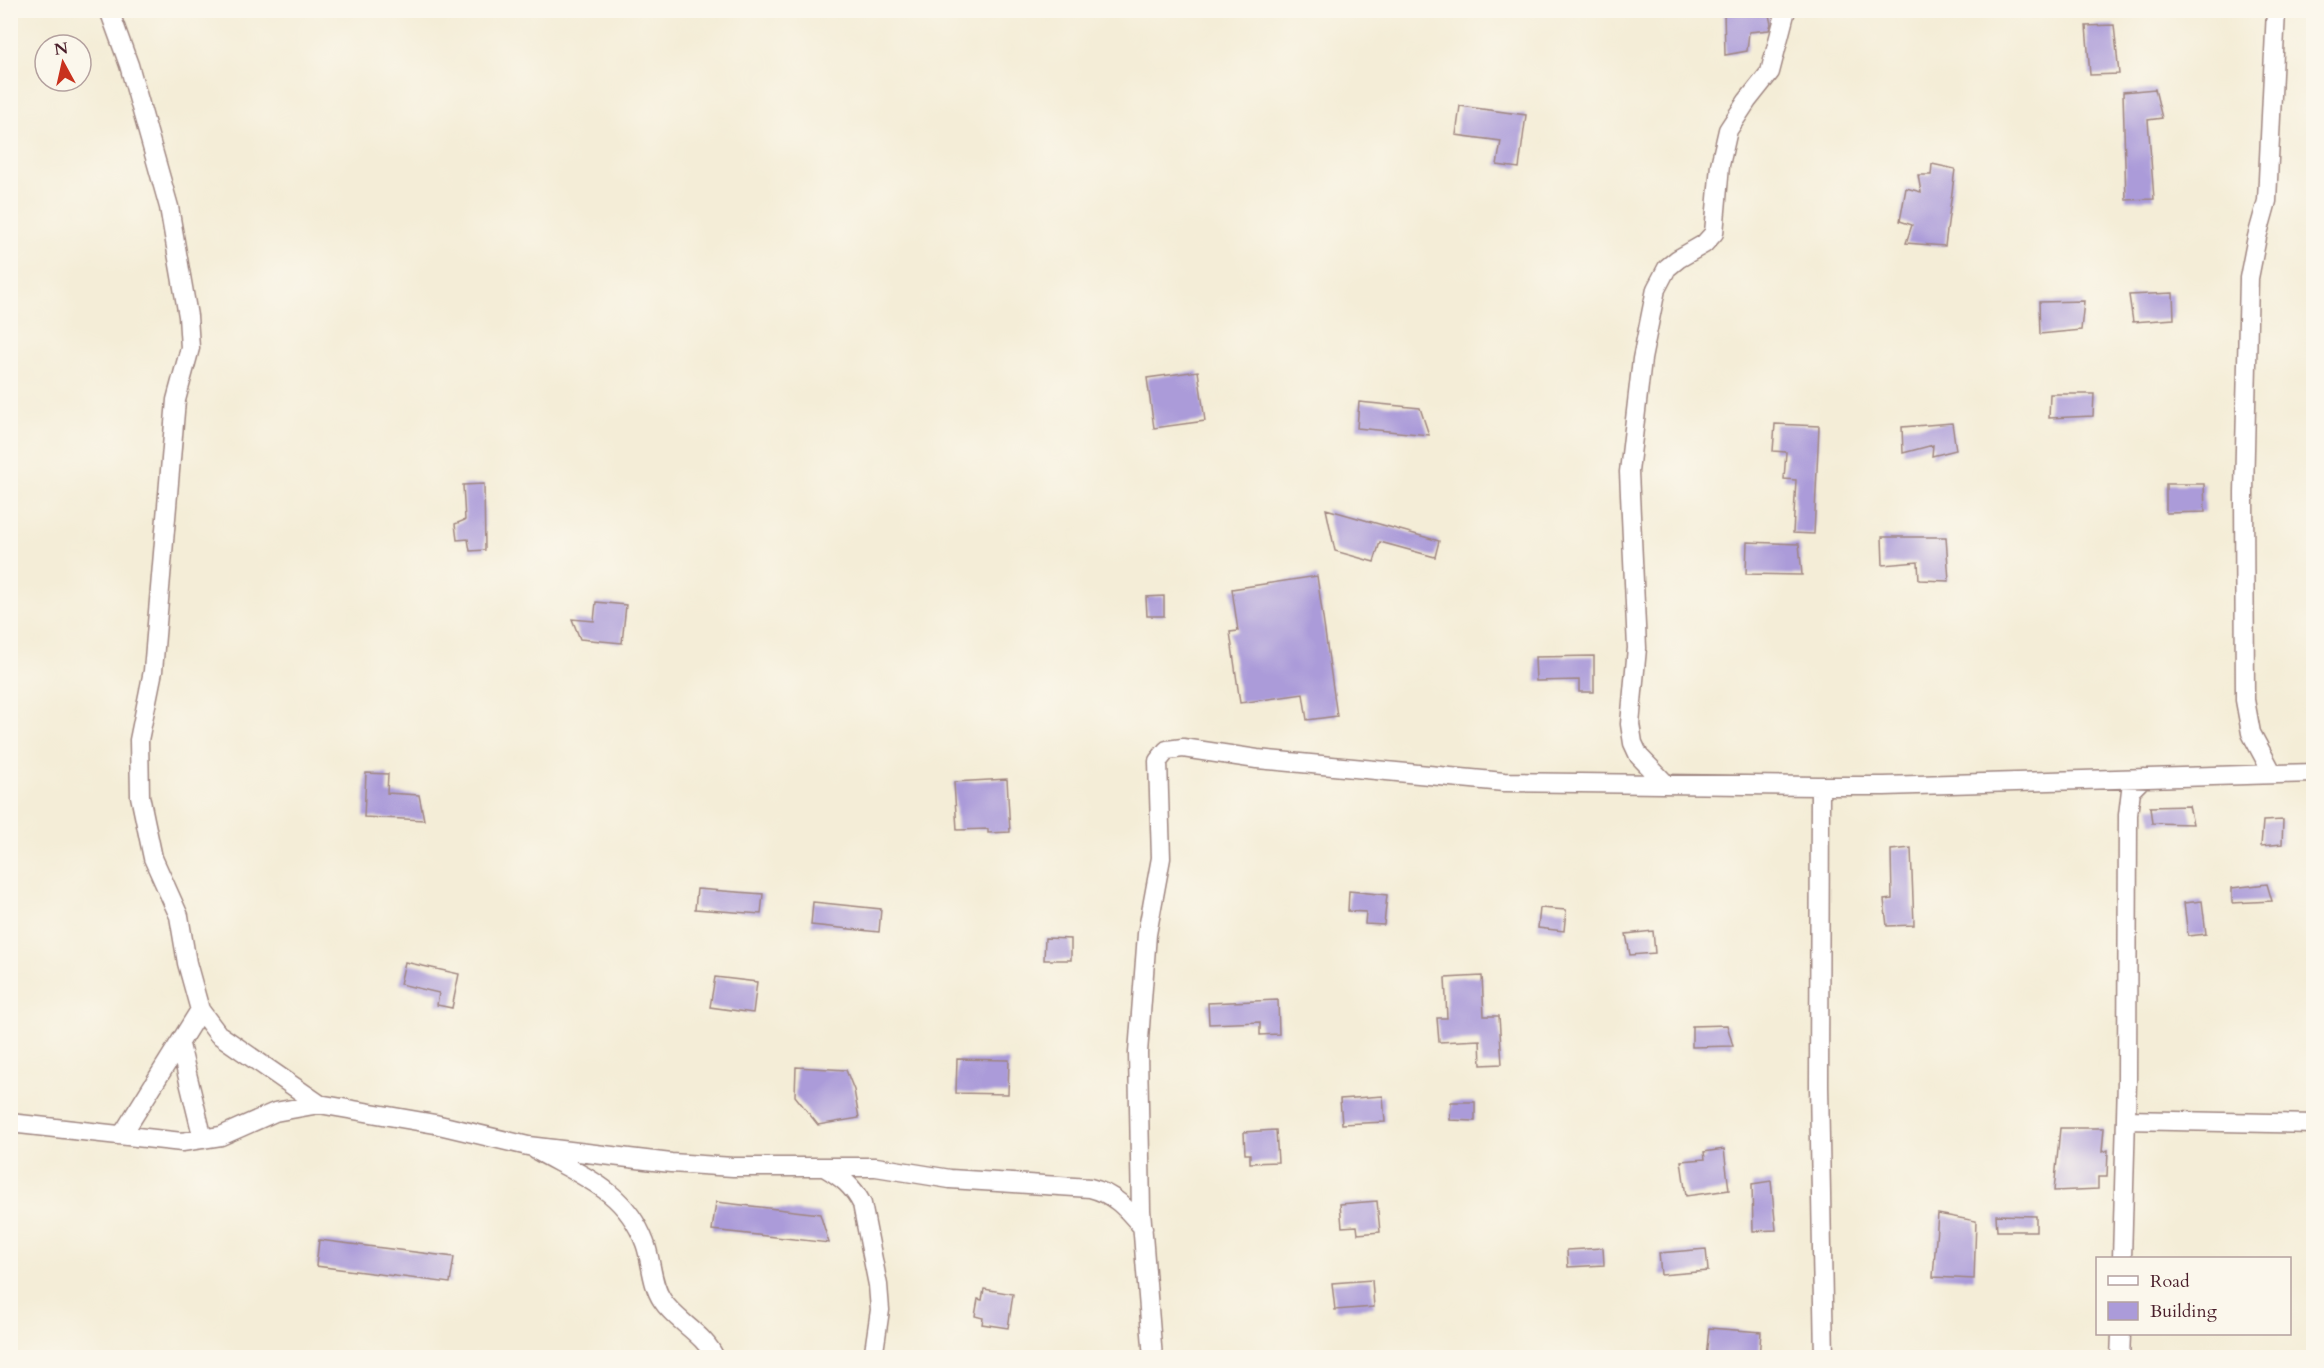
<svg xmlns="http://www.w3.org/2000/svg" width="2324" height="1368" viewBox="0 0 2324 1368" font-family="Cardo,serif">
<rect width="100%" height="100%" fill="#fbf7ec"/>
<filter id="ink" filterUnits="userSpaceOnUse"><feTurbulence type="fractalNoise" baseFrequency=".0167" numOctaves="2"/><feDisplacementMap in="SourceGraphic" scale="12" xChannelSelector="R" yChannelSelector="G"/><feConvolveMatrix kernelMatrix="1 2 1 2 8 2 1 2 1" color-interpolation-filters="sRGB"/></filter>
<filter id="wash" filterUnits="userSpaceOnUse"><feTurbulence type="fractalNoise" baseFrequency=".008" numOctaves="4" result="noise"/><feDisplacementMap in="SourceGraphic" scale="24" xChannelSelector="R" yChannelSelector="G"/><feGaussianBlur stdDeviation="1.35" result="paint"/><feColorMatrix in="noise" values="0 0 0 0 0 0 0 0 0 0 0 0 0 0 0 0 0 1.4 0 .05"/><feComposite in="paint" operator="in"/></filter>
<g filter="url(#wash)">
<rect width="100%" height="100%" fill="#f4edd7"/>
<g id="blocks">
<path fill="#ab9bd9" d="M1724 10H1768L1771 24 1769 30 1749 32 1747 51 1725 55Z
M2114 25 2119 74 2090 75 2086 26Z
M2155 89 2162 118 2148 120 2154 199 2126 200 2123 92Z
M1460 106 1526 115 1519 168 1497 165 1501 141 1456 135Z
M1932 164 1955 169 1945 246 1906 243 1912 225 1900 221 1906 188 1921 192 1918 175H1931Z
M2173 293 2174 319 2133 322 2129 295Z
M2084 301 2081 330 2040 334 2039 302Z
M1198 371 1205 421 1154 428 1147 378Z
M2050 394H2094L2093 416 2049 418Z
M1359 402 1420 408 1429 435 1357 428Z
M1952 423 1956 450 1932 456 1933 445 1903 453 1902 427Z
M1775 424 1819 426 1814 534 1793 533 1796 480 1784 479 1786 452 1773 451Z
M484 484 485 550 470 551 468 539 457 540 455 524 465 520 463 485Z
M2166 484H2204L2205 512 2166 513Z
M1326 509 1439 541 1435 557 1380 542 1374 562 1335 551Z
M1882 537H1946L1949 581 1919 580 1918 562 1883 565Z
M1747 542 1799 544 1802 575 1746 574Z
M1317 576 1337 716 1307 720 1303 694 1240 703 1230 632 1238 631 1232 589Z
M1164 596V616H1147L1146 597Z
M596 602 626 605 622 643 580 639 572 619 594 621Z
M1594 656V692H1579V680L1536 681 1535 657Z
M366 773 388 774 387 793 419 795 424 820 364 817Z
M1007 779 1010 832 988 833V829L957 830 954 782Z
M2189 806 2193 824 2152 823 2150 807Z
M2283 820 2282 844 2261 846 2263 821Z
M1911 848 1914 925 1887 926 1884 900 1892 899 1891 850Z
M2267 884 2272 901 2232 903V888Z
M697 889 763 894 761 914 695 909Z
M1349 891 1387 895 1384 925 1365 924 1366 912 1348 911Z
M2202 901 2206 934 2188 936 2184 903Z
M813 902 881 909 879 932 811 925Z
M1540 908 1566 910 1564 931 1538 928Z
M1653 931 1655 953 1630 955 1626 934Z
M1045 938 1071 939V960H1044Z
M405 962 459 974 452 1008 437 1005 439 993 400 984Z
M1482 976 1484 1016H1499L1502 1064 1481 1065 1480 1040 1439 1042 1437 1018H1447L1445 978Z
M715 977 757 982 753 1013 710 1007Z
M1278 1000 1279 1034 1260 1035V1022L1209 1024 1208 1003Z
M1727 1025 1733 1046 1692 1047V1026Z
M957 1059 1009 1060 1008 1094 956 1093Z
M796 1067 846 1070 854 1090 859 1118 818 1125 795 1096Z
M1383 1096 1385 1122 1342 1124 1340 1099Z
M1451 1102H1475V1121L1450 1120Z
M2060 1128H2104L2102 1152 2108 1150 2107 1177H2098V1189L2054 1191Z
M1276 1130 1278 1162 1250 1163V1154H1245L1244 1132Z
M1724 1149 1729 1190 1686 1196 1681 1161 1705 1159 1704 1152Z
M1771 1181 1776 1230 1753 1231 1752 1184Z
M1377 1201 1380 1232 1358 1234 1357 1226 1342 1227 1340 1204Z
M716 1202 820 1214 829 1243 712 1230Z
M1938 1214 1976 1221 1974 1279 1933 1277Z
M1996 1215 2036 1216V1231H1997Z
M319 1240 454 1257 450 1283 316 1266Z
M1603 1248 1604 1265 1568 1267 1567 1250Z
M1706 1249 1708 1271 1661 1275 1659 1253Z
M1372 1280 1374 1307 1335 1310 1332 1283Z
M984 1289 1013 1294 1008 1328 982 1324 983 1318 975 1316 978 1299 982 1300Z
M1709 1328 1761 1332 1759 1358H1706Z"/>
</g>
</g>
<g filter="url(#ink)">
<use href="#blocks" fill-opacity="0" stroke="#9f8681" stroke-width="1.5"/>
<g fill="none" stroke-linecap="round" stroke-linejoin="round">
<defs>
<path id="minor" d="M109 10 129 65 169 207 188 316 190 348 176 400 153 671 139 740 140 796 153 858 179 916 187 963 200 1010 218 1034 319 1104
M2273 774 2251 733 2245 700 2244 492 2249 278 2257 237 2267 201 2276 10
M1666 784 1639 756 1633 743 1630 724 1637 648 1629 472 1642 359 1656 289 1667 268 1678 259 1704 244 1714 233 1720 165 1728 130 1747 101 1770 72 1786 10
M1820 786 1819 1086 1824 1358
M180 1045 203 1139
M2126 1120 2314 1124
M10 1123 182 1142 221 1136 275 1112 319 1104 435 1124 528 1146 671 1163 733 1167H876L950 1179 1090 1188C1115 1194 1127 1209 1143 1228
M122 1135 200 1010
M536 1150C582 1176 625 1190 645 1243 652 1262 651 1283 662 1300 676 1322 704 1333 715 1358
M824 1167C841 1177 853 1186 862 1204L878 1285 880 1310 873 1358
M2122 1258 2127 1081 2128 815 2131 790 2143 778
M1153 1358 1141 1210 1138 1053 1147 934 1161 858 1158 761 1167 750 1183 748 1257 759 1504 782 1820 786H1884L2314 773
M2120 1358 2121 1334"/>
</defs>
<use href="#minor" stroke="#9f8681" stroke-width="21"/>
<use href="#minor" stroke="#fff" stroke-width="18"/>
</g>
</g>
<rect width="2324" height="1368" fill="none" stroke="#fbf7ec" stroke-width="36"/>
<rect x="2096" y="1257" width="195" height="78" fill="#fbf7ec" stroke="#b4a19f" stroke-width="1.5"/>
<rect x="2108" y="1276" width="30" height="9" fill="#ffffff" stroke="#b4a19f" stroke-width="1.5"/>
<text x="2150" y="1287" font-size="18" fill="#4a1f2b">Road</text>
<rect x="2108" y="1302" width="30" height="18" fill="#ab9bd9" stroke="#b4a19f" stroke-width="1.5"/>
<text x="2150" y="1317" font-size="18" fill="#4a1f2b">Building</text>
<g transform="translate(63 63) rotate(352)"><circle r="28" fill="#fbf7ec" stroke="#b4a19f" stroke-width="1.5"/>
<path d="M0-4.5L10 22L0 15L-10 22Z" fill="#c8321e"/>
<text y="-9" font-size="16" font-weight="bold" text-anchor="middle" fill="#4a1f2b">N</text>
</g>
</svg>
